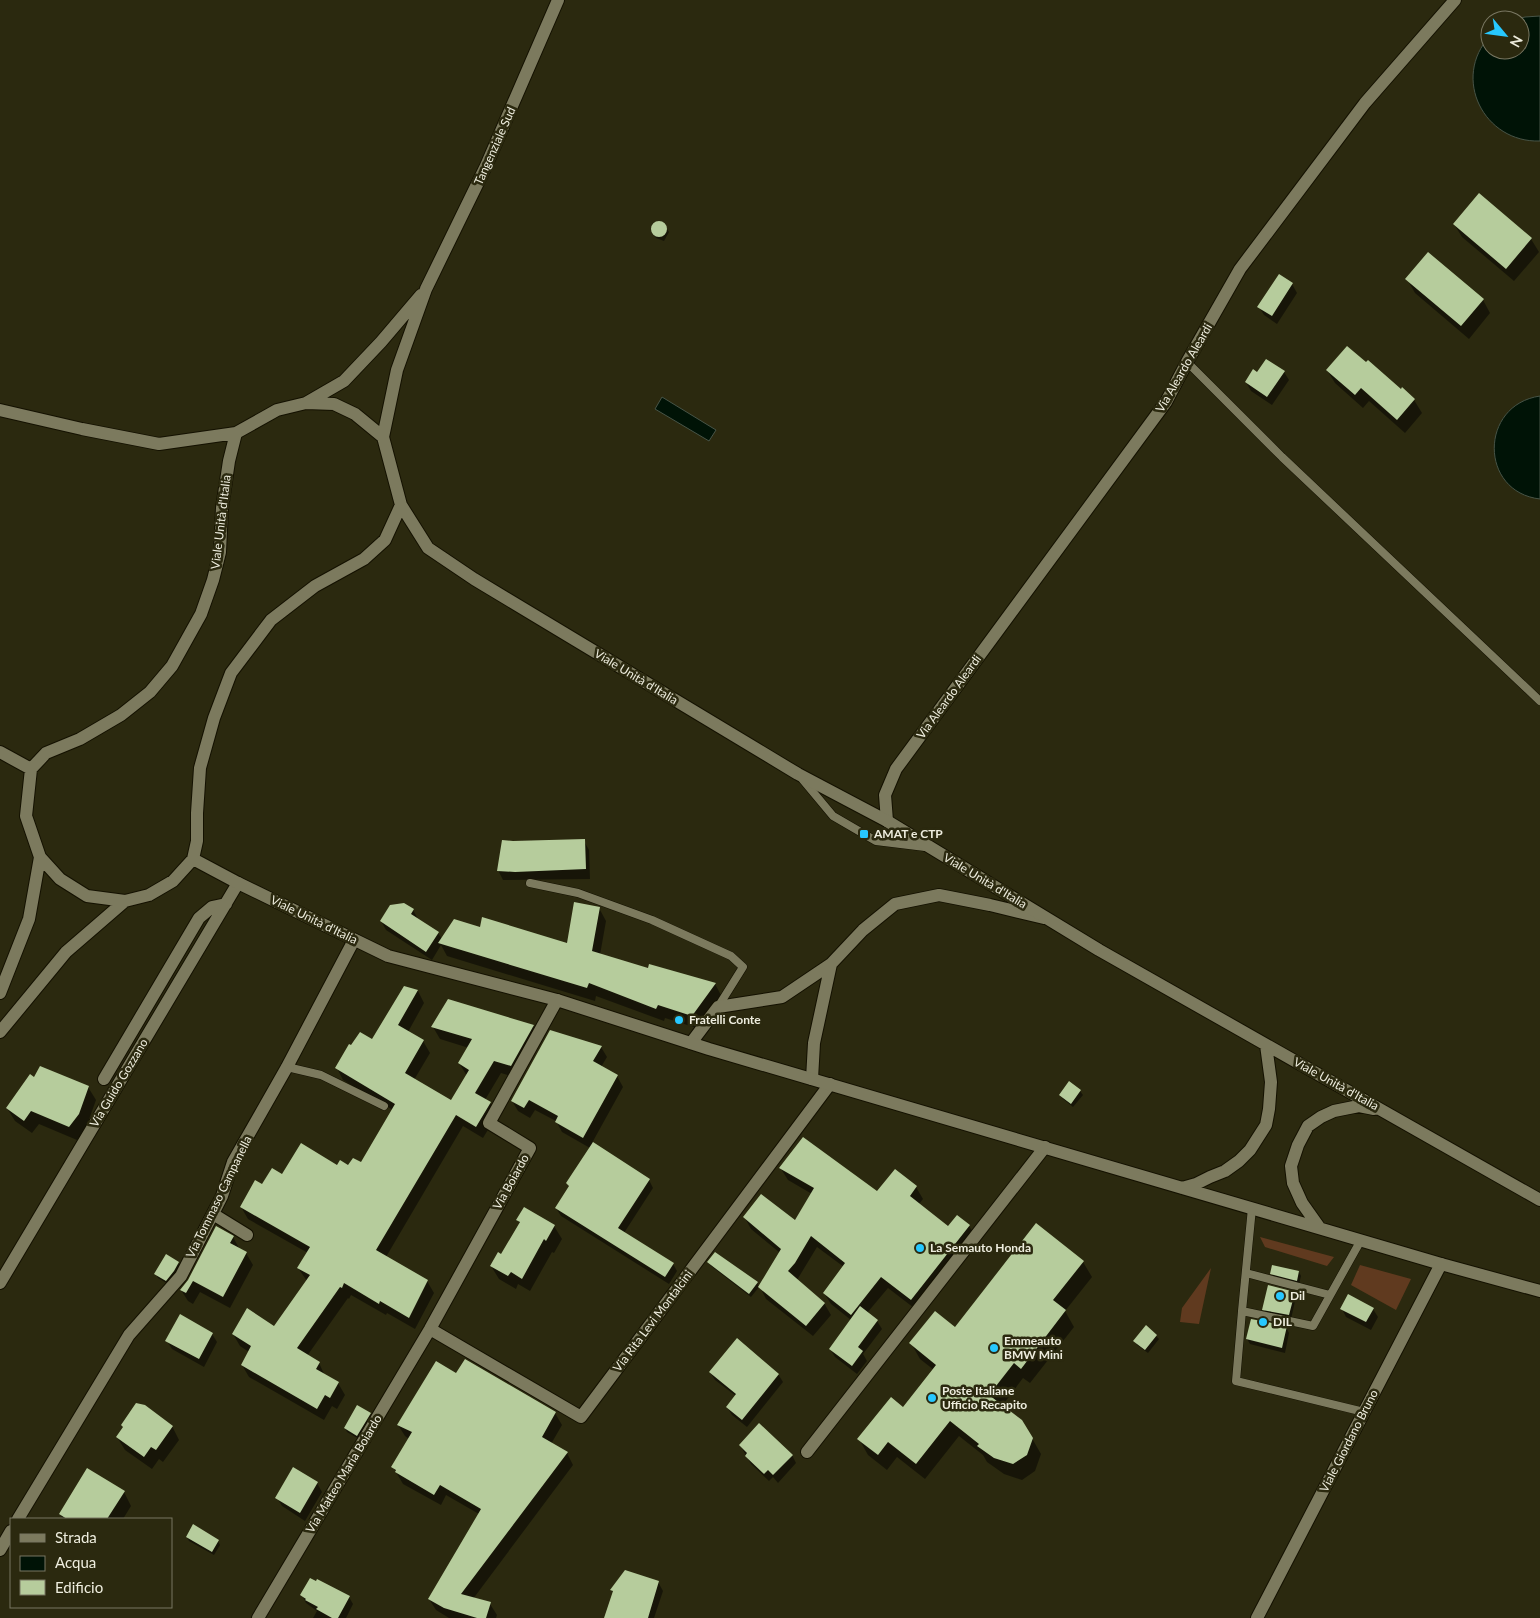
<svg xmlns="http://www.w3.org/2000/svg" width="1540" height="1618" viewBox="0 0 1540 1618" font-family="Lato,sans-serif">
<rect width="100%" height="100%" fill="#2b290f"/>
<path fill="#603a1f" d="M1260 1237 1334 1257 1327 1266 1265 1247Z
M1360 1265 1411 1279 1396 1310 1351 1285Z
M1211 1268 1199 1324 1180 1322 1182 1308Z"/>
<path fill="#001306" stroke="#475447" d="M1540 16V141C1484 143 1451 78 1490 36V50H1520V20H1513L1525 17Z
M1540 396V499C1479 492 1479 405 1540 396Z
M662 397 716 430 709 441 655 409Z"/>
<path fill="#0007" d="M1479 195 1531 239 1539 252 1514 281 1462 237 1454 224Z
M659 223H663L669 232 664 241 656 238 653 234V227Z
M1279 276 1292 284 1297 293 1277 324 1264 315 1259 307Z
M1407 279 1483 300 1490 313 1469 339 1415 293Z
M1327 370 1401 391 1402 389 1414 400 1422 413 1405 433 1369 401 1363 408 1335 383Z
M1284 372 1289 380 1272 405 1251 391 1246 382Z
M584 841 589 850 590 879 503 880 498 870Z
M599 908 606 921 600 955 649 969 715 984 722 997 700 1029 665 1018 664 1021 596 996 595 1001 447 956 441 945 432 960 386 930 381 921 413 910 418 919 438 933 442 939 480 928 568 945Z
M404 987 418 991 424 1003 408 1032 423 1041 430 1053 414 1080 452 1102 467 1076 459 1063 469 1048 440 1039 433 1027 533 1026 540 1038 518 1078 501 1073 485 1100 490 1103 497 1115 483 1138 463 1126 386 1257 427 1281 434 1293 415 1329 387 1313 386 1315 351 1295 349 1299 348 1298 307 1356 319 1363 325 1376 338 1383 345 1395 337 1409 332 1406 324 1420 249 1377 242 1365 249 1352 240 1346 233 1334 275 1327 307 1281 298 1268 308 1253 248 1219 241 1207 263 1186 283 1176 361 1164 393 1110 343 1080 337 1068 373 1041Z
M601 1047 607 1057 601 1067 617 1076 623 1087 592 1143 649 1180 653 1188 624 1233 673 1264 677 1271 669 1284 561 1216 556 1208 570 1188 567 1183 590 1148 562 1132 556 1121 535 1110 530 1118 518 1111 512 1101Z
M34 1079 88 1087 96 1100 86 1128 77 1140 39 1124 32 1133 15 1121 7 1108Z
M1080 1091 1083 1095 1073 1107 1063 1099 1060 1095Z
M781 1169 877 1193 895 1170 916 1187 923 1199 919 1204 949 1228 969 1226 976 1237 918 1311 888 1288 867 1313 877 1321 882 1329 863 1354 867 1361 857 1374 835 1357 830 1349 851 1320 831 1304 824 1293 844 1267 817 1247 797 1280 824 1303 831 1315 813 1336 766 1299 760 1287 780 1253 751 1229 745 1218 796 1222 812 1194 788 1180Z
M518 1220 554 1226 562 1239 554 1253 552 1252 530 1291 518 1284 516 1289 499 1279 491 1266 501 1256 520 1224Z
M233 1237 240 1250 246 1253 253 1265 230 1308 200 1292 193 1304 188 1301 181 1290Z
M708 1262 757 1283 759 1287 751 1297 711 1266Z
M1083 1262 1092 1277 1065 1311 1074 1327 1030 1383 1023 1378 1002 1406 1022 1421 1041 1454 1035 1471 1022 1480 1004 1474 987 1462 983 1455 959 1436 925 1479 897 1457 887 1470 868 1455 859 1439 903 1409 934 1370 920 1359 911 1343 956 1328Z
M178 1263 180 1267 168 1284 158 1278 156 1274Z
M1299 1272 1301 1276 1299 1284 1274 1277 1272 1273Z
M1294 1293 1296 1297 1291 1319 1266 1313 1264 1309Z
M1342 1309H1373L1378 1317 1371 1330 1346 1317Z
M1286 1327 1289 1333 1285 1353 1250 1344 1247 1339Z
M212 1334 217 1342 204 1367 172 1349 167 1341Z
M1156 1336 1159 1339 1148 1353 1137 1345 1135 1341Z
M465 1361 555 1413 562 1425 551 1444 567 1453 573 1465 473 1599 490 1604 497 1615 496 1618H449L436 1610 429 1599 479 1514 446 1495 441 1505 403 1484 393 1467 409 1439 405 1436 398 1425 457 1375Z
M710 1372 778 1374 783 1382 747 1427 732 1415 727 1407 736 1396 715 1380Z
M370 1414 372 1418 359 1439 347 1432 345 1428Z
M172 1426 179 1440 163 1462 159 1459 152 1469 125 1450 117 1437Z
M740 1445 792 1455 796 1463 778 1483 773 1477 769 1481 751 1464Z
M293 1469 317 1483 322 1492 305 1521 282 1506 277 1498Z
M124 1492 131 1506 123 1519H63L60 1514Z
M187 1537 218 1541 220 1545 214 1555 189 1541Z
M658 1582 663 1591 654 1618H605L614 1594 612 1590Z
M302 1595 349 1597 353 1604 346 1618H313L317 1611 306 1603Z"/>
<path fill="#b6cc9c" d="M1479 193 1532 238 1506 269 1453 224Z
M651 229a8 8 0 1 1 16 0a8 8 0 1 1-16 0Z
M1428 252 1484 299 1461 326 1405 279Z
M1279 274 1293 283 1272 316 1257 307Z
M1347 346 1366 362 1368 360 1401 389 1402 387 1415 399 1397 420 1361 388 1355 395 1326 370Z
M1266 359 1285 371 1267 397 1245 382 1253 369 1257 372Z
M585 839 586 869 515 872 497 871 502 840 513 841Z
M574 902 600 907 592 951 648 968 649 964 716 983 692 1016 658 1005 656 1009 589 983 587 988 438 943 454 919 480 927 482 917 567 943Z
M404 903 414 909 411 914 439 932 426 952 380 921 390 905Z
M404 986 418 990 398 1025 424 1040 405 1073 451 1100 469 1070 458 1063 472 1039 431 1027 448 999 534 1025 511 1066 494 1061 475 1093 491 1102 476 1127 456 1115 376 1250 428 1280 409 1318 380 1301 379 1304 344 1283 342 1288 340 1287 297 1348 320 1362 316 1369 339 1382 330 1398 325 1395 317 1409 241 1365 251 1346 232 1334 247 1308 274 1326 310 1275 297 1268 310 1247 240 1207 255 1180 262 1184 272 1168 282 1174 301 1143 337 1165 340 1160 348 1165 353 1158 361 1162 395 1104 335 1068 349 1044 351 1045 360 1032 372 1039Z
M550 1030 602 1046 593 1061 618 1075 583 1138 555 1122 558 1116 529 1100 524 1108 511 1101Z
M40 1066 89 1086 79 1114 69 1127 31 1111 24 1121 6 1108 30 1074 34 1077Z
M1069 1081 1081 1090 1071 1104 1059 1095Z
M803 1137 877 1191 895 1169 917 1186 910 1196 948 1226 957 1215 970 1225 911 1300 881 1277 851 1315 823 1293 845 1263 811 1236 795 1263 788 1271 825 1303 806 1326 758 1287 781 1249 743 1217 761 1194 795 1220 814 1188 779 1168Z
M593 1142 650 1179 618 1228 674 1263 665 1277 555 1208 569 1186 566 1183Z
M524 1207 555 1225 546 1241 544 1239 522 1279 511 1272 508 1276 490 1266 498 1252 501 1254 520 1222 516 1220Z
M1036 1223 1084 1261 1053 1300 1066 1310 1021 1369 1014 1363 989 1395 1022 1420 1033 1438 1027 1455 1013 1464 994 1458 977 1446 979 1444 950 1421 916 1464 888 1442 878 1455 857 1439 891 1397 903 1407 936 1365 909 1343 935 1311 955 1327Z
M216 1226 234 1236 230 1243 247 1252 223 1297 193 1281 186 1293 180 1290 188 1280Z
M715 1252 758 1282 749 1294 707 1262Z
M166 1254 179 1262 174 1271 166 1281 154 1274Z
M1272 1265 1299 1271 1297 1281 1270 1274Z
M1268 1285 1295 1292 1289 1315 1262 1310Z
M1348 1294 1374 1308 1366 1322 1340 1309Z
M860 1306 878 1320 858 1347 863 1351 852 1366 829 1349Z
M180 1314 213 1333 199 1359 165 1341Z
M1251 1319 1287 1326 1282 1348 1246 1339Z
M1146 1325 1157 1335 1145 1350 1133 1341Z
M737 1338 779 1374 742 1420 726 1407 736 1394 709 1372Z
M465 1359 556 1412 542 1437 568 1452 461 1594 491 1602 486 1618H477L444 1608 428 1599 481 1509 440 1485 434 1495 395 1472 396 1470 391 1467 412 1432 397 1425 436 1361 456 1373Z
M136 1403 145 1405 173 1426 156 1450 151 1447 144 1457 116 1437 123 1427 121 1425Z
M357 1405 371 1413 357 1436 344 1428Z
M759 1423 793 1455 773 1475 768 1470 764 1474 745 1456 747 1453 739 1445Z
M293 1467 318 1482 300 1513 275 1498Z
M87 1468 125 1491 107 1519H67L59 1514Z
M193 1524 219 1540 212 1552 186 1537Z
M625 1570 659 1581 648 1618H604L613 1591 610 1590Z
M310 1578 316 1581 317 1579 350 1596 338 1618H332L316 1609 318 1607 305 1600 306 1599 300 1595Z"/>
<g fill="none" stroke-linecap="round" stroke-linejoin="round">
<defs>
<path id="lane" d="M1187 362 1282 457 1540 701
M803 780 833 816 876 841 925 847
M530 883 578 893 652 920 731 956 743 967 718 1007
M287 1067 321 1075 384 1106
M1252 1208 1242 1311 1313 1326 1361 1240
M1246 1273 1330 1295
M1242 1311 1236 1381 1364 1412"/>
<path id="street" d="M887 821 885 795 896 769 1166 402 1187 362 1240 269 1365 103 1455 0
M691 1043 718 1007 782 997 831 964 863 930 895 904 939 895 990 905 1044 918
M104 1079 199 918 212 907 226 904
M812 1079 814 1043 831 964
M213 1214 247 1235
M0 1283 238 883
M430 1329 581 1417 830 1084
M807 1452 1045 1147
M18 1519 129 1335 181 1276 222 1196 233 1162 287 1067 354 940
M0 1550 11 1531
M258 1618 430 1329 530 1148 489 1123 557 1000
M1257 1618 1441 1264"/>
<path id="secondary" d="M306 403 344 381 381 342 421 295
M0 410 82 429 159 444 236 433 277 410 306 403 334 404 355 414 383 437 401 505 428 548 474 579 798 774 887 821 1099 950 1540 1200
M383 437 397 370 426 289 486 166 558 0
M0 752 31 769 26 816 40 857 60 879 87 896 125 901 149 895 173 881 193 859 238 883 388 956 557 1000 709 1049 1441 1264 1540 1291
M31 769 46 753 80 739 121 715 150 692 172 666 201 614 213 580 220 552 222 508 229 461 236 433
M193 859 197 841V813L200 768 214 718 231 673 271 620 315 586 364 559 385 540 401 505
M0 993 29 919 40 857
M0 1032 66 952 125 901
M1182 1188 1196 1184 1210 1177 1225 1171 1239 1161 1250 1150 1266 1125 1269 1109 1271 1082 1266 1045
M1319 1227 1302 1203 1293 1183 1291 1166 1298 1145 1308 1126 1321 1117 1334 1111 1359 1106 1374 1109"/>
</defs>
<use href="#lane" stroke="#141100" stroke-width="9"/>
<use href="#street" stroke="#141100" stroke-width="14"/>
<use href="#secondary" stroke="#141100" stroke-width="14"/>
<use href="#lane" stroke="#7c7a5e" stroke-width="8"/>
<use href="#street" stroke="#7c7a5e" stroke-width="12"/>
<use href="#secondary" stroke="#7c7a5e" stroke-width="12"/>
</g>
<g fill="#27c8ff" stroke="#2b290f" stroke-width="2">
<rect x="859" y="829" width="10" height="10" rx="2.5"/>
<circle cx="679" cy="1020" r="5"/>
<circle cx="920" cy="1248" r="5"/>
<circle cx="1280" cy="1296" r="5"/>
<circle cx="1263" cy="1322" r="5"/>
<circle cx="994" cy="1348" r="5"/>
<circle cx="932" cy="1398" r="5"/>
</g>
<g text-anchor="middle" stroke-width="5" stroke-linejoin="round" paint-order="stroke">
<g font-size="12" fill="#eeedde" stroke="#2b290f">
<text transform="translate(495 146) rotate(-66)" y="4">Tangenziale Sud</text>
<text transform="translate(1184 368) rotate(-60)" y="4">Via Aleardo Aleardi</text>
<text transform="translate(221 522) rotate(-83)" y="4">Viale Unità d'Italia</text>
<text transform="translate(636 677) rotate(31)" y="4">Viale Unità d'Italia</text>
<text transform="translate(949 697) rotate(-54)" y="4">Via Aleardo Aleardi</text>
<text transform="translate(985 881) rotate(31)" y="4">Viale Unità d'Italia</text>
<text transform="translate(314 920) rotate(26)" y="4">Viale Unità d'Italia</text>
<text transform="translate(119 1083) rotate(-59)" y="4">Via Guido Gozzano</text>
<text transform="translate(1336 1084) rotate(29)" y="4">Viale Unità d'Italia</text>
<text transform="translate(511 1182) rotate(-61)" y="4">Via Boiardo</text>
<text transform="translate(219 1197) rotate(-64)" y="4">Via Tommaso Campanella</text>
<text transform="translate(653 1321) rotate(-53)" y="4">Via Rita Levi Montalcini</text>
<text transform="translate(1349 1441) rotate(-63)" y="4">Viale Giordano Bruno</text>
<text transform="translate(344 1474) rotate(-59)" y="4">Via Matteo Maria Boiardo</text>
</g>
<g font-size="12" font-weight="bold" fill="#eeedde" stroke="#2b290f" text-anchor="start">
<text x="874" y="838">AMAT e CTP</text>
<text x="689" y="1024">Fratelli Conte</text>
<text x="930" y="1252">La Semauto Honda</text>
<text x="1290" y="1300">Dil</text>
<text x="1273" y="1326">DIL</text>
<text x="1004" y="1345">Emmeauto<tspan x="1004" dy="14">BMW Mini</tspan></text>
<text x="942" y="1395">Poste Italiane<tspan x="942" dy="14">Ufficio Recapito</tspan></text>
</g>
</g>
<rect x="10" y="1518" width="162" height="90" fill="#2b290f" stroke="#797762"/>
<rect x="20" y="1534" width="25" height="8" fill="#7c7a5e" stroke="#797762"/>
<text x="55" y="1543" font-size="15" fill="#eeedde">Strada</text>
<rect x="20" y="1556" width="25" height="15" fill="#001306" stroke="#797762"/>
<text x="55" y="1568" font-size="15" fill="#eeedde">Acqua</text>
<rect x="20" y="1580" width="25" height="15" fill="#b6cc9c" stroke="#797762"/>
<text x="55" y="1593" font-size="15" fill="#eeedde">Edificio</text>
<g transform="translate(1505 35) rotate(119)"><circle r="24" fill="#2b290f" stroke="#797762"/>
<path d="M0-4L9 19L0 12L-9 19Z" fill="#27c8ff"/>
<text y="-8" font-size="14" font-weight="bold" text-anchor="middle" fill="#eeedde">N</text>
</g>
</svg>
